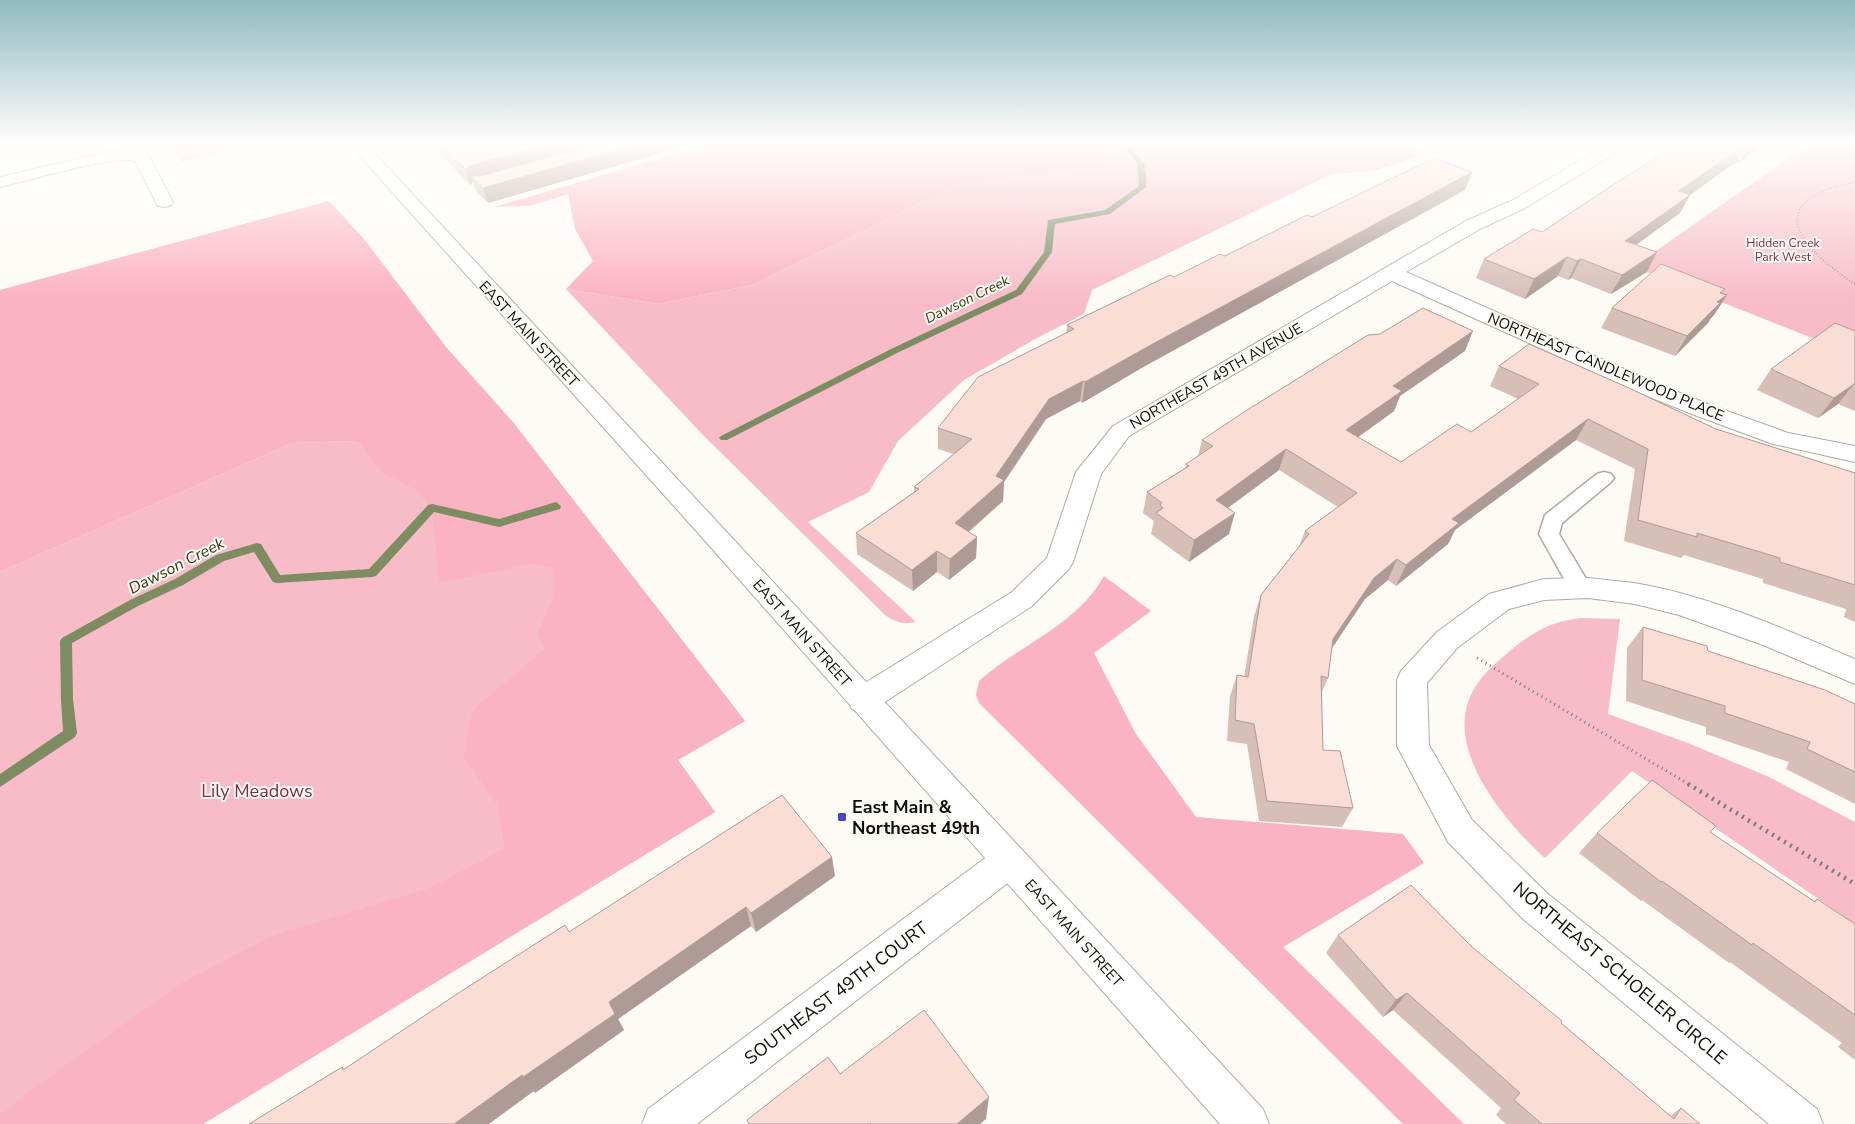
<svg xmlns="http://www.w3.org/2000/svg" width="1855" height="1124" viewBox="0 0 1855 1124" font-family="'Nunito Sans',sans-serif">
<rect width="100%" height="100%" fill="#fefaf6"/>
<path fill="#f7bcc8" d="M1111 143H1420L1423 153C1389 170 1369 172 1332 174L1092 290 1084 314 1037 338 964 380 898 441 869 492 808 522 916 622C904 625 895 622 885 615L702 434 566 289 658 304 752 285 962 183 1102 166Z
M1810 143H1855V355L1633 267Z
M512 421 745 721 678 760 715 812 203 1124H0V572L292 443 358 441Z
M1581 618 1620 619 1608 714 1688 743 1769 777 1855 822V924L1632 771 1545 858C1507 824 1446 753 1470 697 1478 679 1490 668 1504 656 1530 634 1547 622 1581 618Z"/>
<path fill="#fbb2c2" d="M170 143H260L181 162Z
M712 143H1111L1102 166 962 183 752 285 658 304 566 289 593 261 575 229 568 194 530 206 494 207Z
M329 201 364 239 446 347 512 421 745 721 678 760 715 812 203 1124H0V1114L45 1080 183 982 272 936 430 888 505 848 497 805 463 755 473 710 546 648 537 634 554 597V567L531 564 439 583 432 508 416 490 381 471 358 441 292 443 0 572V290Z
M1104 576 1151 611 1094 653 1136 734 1196 817 1403 834 1424 863 1283 947 1464 1124H1403L979 703 976 695 979 681C1020 644 1076 626 1104 576Z"/>
<g fill="none" stroke-linecap="round" stroke-linejoin="round">
<path fill="#7d8c61" fill-rule="evenodd" d="M1122 143H1128L1144 163 1146 174V187L1110 214 1055 224 1052 252 1022 294 897 353 727 440H721L719 438 721 436 891 349 1016 290 1044 252 1048 220 1105 210 1139 186 1137 163Z
M556 502 561 506 560 509 499 527 434 512 376 576 372 577 277 583 273 582 254 552 224 561 183 585 138 606 72 643 73 699 77 733 75 737 0 787V774L63 731 61 699 60 641 62 638 130 600 175 579 216 555 257 543 261 544 280 575 369 569 428 505 432 504 499 519Z"/>
<defs>
<path id="lane" d="M1604 472 1611 474 1614 478 1611 482 1562 523 1559 534 1591 587 1588 593 1580 595 1572 593 1539 534 1545 515 1597 474Z"/>
<path id="street" d="M1610 143H1629L1627 146 1525 208 1480 229 1406 272 1658 384 1713 406 1788 433 1855 446V462L1773 444 1697 416 1642 394 1392 281 1129 436 1101 474 1073 562 1069 569 1032 606 874 709 863 713 852 709 847 700 852 691 1012 592 1047 558 1076 472 1113 426 1466 221 1513 200Z
M130 150 148 154 173 202 170 206 164 207 158 206 135 161C112 155 28 181 0 187V177L108 152Z
M1588 578C1604 580 1619 581 1634 583 1711 596 1784 629 1855 659V684L1763 645 1679 615 1635 604 1588 598 1544 600 1509 609 1457 648 1427 683 1429 745 1472 820 1548 894 1817 1109 1823 1124H1769L1522 918 1448 842 1397 746V680L1401 671 1437 632 1489 594 1544 579Z
M1009 845 1022 850 1027 861 1022 872 697 1124H642L648 1109 996 850Z"/>
<path id="secondary" d="M348 143H365L1263 1109 1269 1124H1220L699 534Z"/>
</defs>
<use href="#lane" stroke="#b1aaa4" stroke-width="3"/>
<use href="#street" stroke="#b1aaa4" stroke-width="2"/>
<use href="#secondary" stroke="#b1aaa4" stroke-width="2"/>
<path stroke="#7c7976" stroke-width="2" stroke-dasharray="0.5 2.5" stroke-linecap="butt" d="M1855 182C1839 186 1822 189 1808 200 1773 228 1834 270 1855 284"/>
<path stroke="#7c7976" stroke-width="3" stroke-dasharray="1 4" stroke-linecap="butt" d="M1477 658 1690 785"/>
<path stroke="#7c7976" stroke-width="4.5" stroke-dasharray="2 5" stroke-linecap="butt" d="M1688 784 1855 884"/>
<use href="#lane" fill="#fff" fill-rule="evenodd"/>
<use href="#street" fill="#fff" fill-rule="evenodd"/>
<use href="#secondary" fill="#fff" fill-rule="evenodd"/>
</g>
<path fill="#d7beb7" d="M430 143H583V147L588 146 592 143H695L488 203 476 191 473 182 470 185Z
M1680 143H1766L1739 163 1736 162 1690 195 1680 213 1636 245 1647 272 1611 294 1571 278 1568 280 1558 276 1525 299 1476 278 1484 259 1542 232Z
M1472 172 1465 190 1145 366 1082 403 1080 401 1046 419 1004 482 1003 501 969 532 977 537 976 558 949 580 937 572 913 591 857 554 856 533 914 492V487L954 454 938 449V428L1066 334 1067 325 1312 217Z
M1725 289 1722 293 1727 295 1714 315 1711 318 1708 323 1675 356 1601 328 1612 308Z
M1855 331V411L1838 404 1818 418 1757 390 1771 369Z
M1465 351 1400 396 1394 411 1358 437 1401 462 1471 432 1518 399 1490 386 1499 366 1716 429 1855 473V622L1844 617 1846 609 1763 583V579L1684 555 1681 558 1624 541 1635 469 1576 440 1455 530 1448 544 1396 586 1388 580 1365 599 1332 648 1328 678 1321 694 1323 750 1353 808 1342 827 1259 821 1247 744 1227 741 1230 696 1237 675 1244 677 1254 616 1261 595 1299 547 1305 531 1338 507 1279 470 1228 508 1229 534 1189 562 1151 534 1154 521 1143 513 1147 492 1185 468 1186 464 1198 456 1202 440Z
M1643 627 1708 651 1855 704V804L1786 769 1789 762 1706 734V727L1626 701 1627 648Z
M1710 832 1814 901 1817 899 1855 924V1060L1838 1047 1842 1043 1730 962 1729 963 1642 900 1641 901 1579 853 1597 833Z
M835 876 756 932 751 926 618 1019 624 1030 535 1093 534 1091 249 1124 342 1067 344 1069 569 932Z
M1338 935 1472 947 1561 1023 1670 1116 1681 1108 1700 1124H1506L1496 1115 1501 1108 1393 1010 1383 1017 1326 953Z"/>
<path fill="#af9b95" d="M555 143H583L584 149 476 181 471 176 473 182 470 185 466 170 469 166Z
M642 143H695L488 203 483 188Z
M1753 143H1766L1739 163 1749 145Z
M1746 144 1736 162 1690 195 1680 213 1615 260 1625 241 1679 191Z
M1472 172 1465 190 1145 366 1082 403 1085 382 1149 346Z
M1657 252 1647 272 1611 294 1622 275Z
M1567 257 1558 276 1525 299 1534 279Z
M1581 259 1571 278 1568 280 1577 261Z
M1727 295 1714 315 1711 318 1708 323 1675 356 1687 336 1717 302Z
M1473 331 1465 351 1400 396 1394 411 1339 451 1346 430 1393 386Z
M1083 381 1080 401 1046 419 1004 482 1003 501 954 544 955 523 1049 399Z
M1854 384 1838 404 1818 418 1834 398Z
M1588 419 1576 440 1455 530 1448 544 1396 586 1406 565 1452 519Z
M1286 449 1279 470 1210 521 1216 500Z
M1235 513 1229 534 1189 562 1194 540Z
M977 537 976 558 949 580 950 559Z
M937 551V572L913 591 912 570Z
M1397 559 1388 580 1365 599 1324 660 1333 639 1374 578Z
M832 857 835 876 756 932 751 913Z
M746 907 751 926 618 1019 624 1030 535 1093 534 1091 489 1124H454L609 1002Z
M1407 993 1393 1010 1383 1017 1396 1000Z
M989 1097 986 1119 980 1124H957Z"/>
<path fill="#faddd5" stroke="#af9b95" d="M439 143H555L469 166 466 170Z
M592 143H642L483 188 471 176H480L588 146Z
M1680 143H1753L1749 145 1746 144 1679 191 1690 195 1625 241 1657 252 1622 275 1581 259 1577 261 1567 257 1534 279 1484 259 1533 229 1542 232 1619 181Z
M1434 158 1472 172 1149 346 1085 382 1083 381 1049 399 996 476 1004 480 955 523 977 537 950 559 937 551 912 570 856 533 919 489 914 487 972 439 938 428 978 377 1074 329 1067 325 1170 275 1174 277 1220 254 1225 256 1307 215 1312 217Z
M1661 264 1725 289 1720 293 1727 295 1717 302 1720 303 1687 336 1612 308Z
M1423 308 1473 331 1393 386 1402 391 1346 430 1401 462 1457 424 1471 432 1539 384 1499 366 1529 344 1629 388 1716 429 1855 473V585L1780 562V558L1697 533V537L1638 520 1648 449 1588 419 1452 519 1459 523 1406 565 1397 559 1374 578 1333 639 1328 678 1321 676 1323 750 1340 751 1353 808 1267 801 1254 724 1235 720 1237 675 1248 677 1261 595 1309 534 1305 531 1357 493 1286 449 1216 500 1235 513 1194 540 1156 513 1163 508 1160 505 1162 503 1147 492 1189 466 1186 464 1213 446 1202 440 1244 412 1368 335 1380 334Z
M1835 323 1855 331V384H1854L1834 398 1771 369Z
M1643 627 1707 646 1708 651 1825 690 1855 704V772L1807 749 1810 742 1725 713V706L1642 680Z
M1652 780 1716 826 1710 832 1815 902 1817 899 1855 924V1015L1753 943 1752 945 1662 881 1661 882 1597 833Z
M782 795 832 857 751 913 746 907 609 1002 615 1014 523 1077 522 1075 454 1124H249L342 1067 343 1070 460 992 565 925 569 932Z
M1411 885 1472 947 1562 1021 1561 1023 1674 1119 1681 1108 1700 1124H1542L1514 1100 1520 1093 1407 993 1396 1000 1338 935Z
M924 1010 989 1097 957 1124H871L870 1123 868 1124H749L747 1120 828 1057 840 1074Z"/>
<linearGradient id="sky" x2="0" y2="1"><stop stop-color="#90bac1"/><stop offset="0.48" stop-color="#fffdfb"/><stop offset="1" stop-color="#fffdfb" stop-opacity="0"/></linearGradient>
<rect width="1855" height="300" fill="url(#sky)"/>
<rect fill="#4548be" stroke="#fefaf6" stroke-width="2" x="837" y="812" width="10" height="10" rx="2.5"/>
<g text-anchor="middle" stroke-width="4" stroke-linejoin="round" paint-order="stroke">
<g font-size="12" fill="#7f2c45" stroke="#fefaf6">
<text x="1783" y="247">Hidden Creek<tspan x="1783" dy="14">Park West</tspan></text>
</g>
<g font-size="14" font-style="italic" fill="#2e3b0e" stroke="#fefaf6">
<text transform="translate(967 299) rotate(-26)" y="5">Dawson Creek</text>
</g>
<g font-size="15" fill="#0e0c0a" stroke="#fefaf6">
<text transform="translate(529 334) rotate(47)" y="5">EAST MAIN STREET</text>
<text transform="translate(1606 367) rotate(23)" y="5">NORTHEAST CANDLEWOOD PLACE</text>
<text transform="translate(1216 376) rotate(-30)" y="5">NORTHEAST 49TH AVENUE</text>
<text transform="translate(802 633) rotate(48)" y="5">EAST MAIN STREET</text>
<text transform="translate(1074 933) rotate(48)" y="5">EAST MAIN STREET</text>
</g>
<g font-size="16" font-style="italic" fill="#2e3b0e" stroke="#fefaf6">
<text transform="translate(176 565) rotate(-27)" y="6">Dawson Creek</text>
</g>
<g font-size="18" fill="#7f2c45" stroke="#fefaf6">
<text x="257" y="797">Lily Meadows</text>
</g>
<g font-size="18" font-weight="bold" fill="#0e0c0a" stroke="#fefaf6" text-anchor="start">
<text x="852" y="813">East Main &amp;<tspan x="852" dy="21">Northeast 49th</tspan></text>
</g>
<g font-size="18" fill="#0e0c0a" stroke="#fefaf6">
<text transform="translate(1620 973) rotate(40)" y="6">NORTHEAST SCHOELER CIRCLE</text>
<text transform="translate(836 993) rotate(-37)" y="6">SOUTHEAST 49TH COURT</text>
</g>
</g>
</svg>
